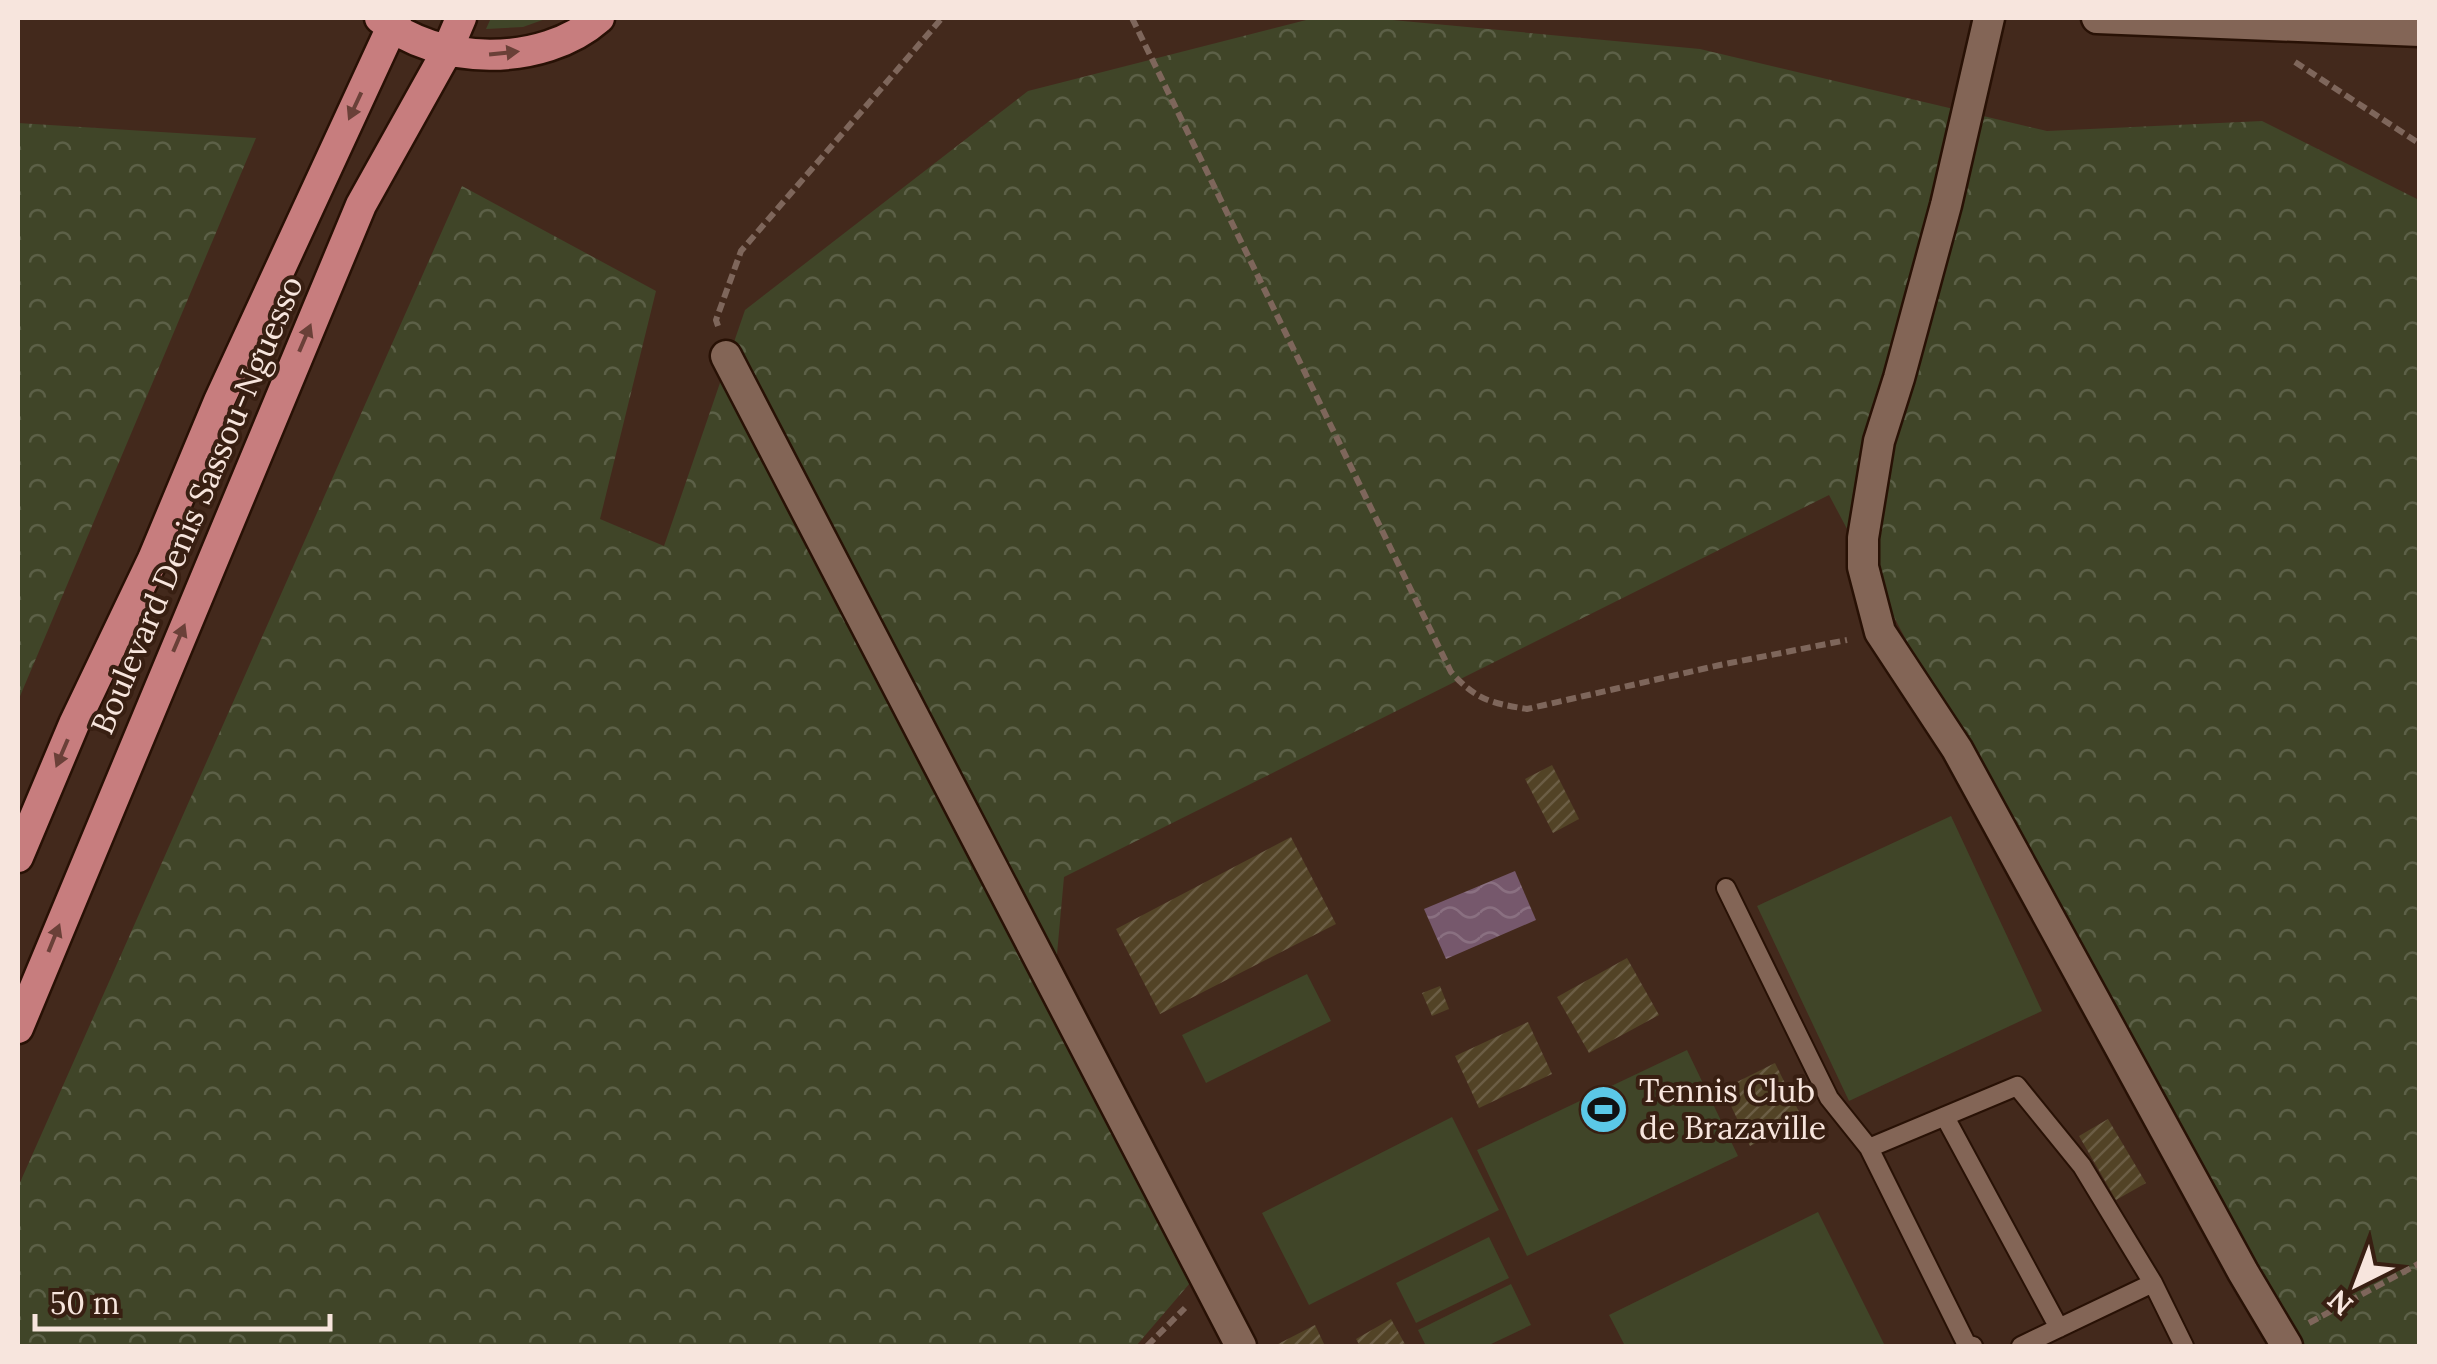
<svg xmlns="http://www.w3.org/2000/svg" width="2437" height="1364" viewBox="0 0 2437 1364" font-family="Lora,serif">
<defs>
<pattern id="grass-tufts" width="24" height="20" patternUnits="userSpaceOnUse" patternTransform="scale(2.5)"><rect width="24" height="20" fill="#404528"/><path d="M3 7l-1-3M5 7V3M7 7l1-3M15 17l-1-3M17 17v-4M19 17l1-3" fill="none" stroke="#5c6047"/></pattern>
<pattern id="forest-crowns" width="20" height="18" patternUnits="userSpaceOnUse" patternTransform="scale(2.5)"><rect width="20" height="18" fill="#404528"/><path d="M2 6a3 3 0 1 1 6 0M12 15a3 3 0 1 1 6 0" fill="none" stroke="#5c6047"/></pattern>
<pattern id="water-waves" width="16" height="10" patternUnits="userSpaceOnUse" patternTransform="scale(2.5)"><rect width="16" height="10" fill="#76586c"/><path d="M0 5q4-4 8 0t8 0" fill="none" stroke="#8a7081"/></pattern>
<pattern id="building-hatch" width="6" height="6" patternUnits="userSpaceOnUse" patternTransform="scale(2.5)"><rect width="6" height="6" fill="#524326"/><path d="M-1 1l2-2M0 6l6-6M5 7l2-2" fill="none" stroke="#6c5e45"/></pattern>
</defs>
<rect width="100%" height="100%" fill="#43291c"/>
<path fill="url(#grass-tufts)" d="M491 18H548L523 27 486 29Z"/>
<path fill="url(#forest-crowns)" d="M1314 18H1371L1700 49 2047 131 2262 121 2419 200V1346H2282L1829 495 1064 877 1055 976 1208 1262 1136 1346H18V1187L462 186 656 291 600 519 664 546 745 310 1028 91Z
M18 123 256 138 18 701Z"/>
<path fill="#404528" d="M1951 816 2042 1011 1849 1101 1757 906Z
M1307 974 1331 1021 1206 1083 1182 1035Z
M1687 1050 1738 1156 1527 1256 1477 1150Z
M1452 1117 1499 1210 1309 1305 1262 1213Z
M1818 1212 1885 1346H1625L1609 1315Z
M1489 1237 1509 1278 1416 1323 1396 1283Z
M1511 1284 1531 1325 1487 1346H1426L1418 1330Z"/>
<path fill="url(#water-waves)" d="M1515 871 1536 920 1446 959 1424 909Z"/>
<path fill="url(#building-hatch)" d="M1552 765 1579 819 1553 833 1525 779Z
M1291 837 1336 924 1160 1014 1116 929Z
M1627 958 1659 1015 1589 1053 1557 997Z
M1440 986 1449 1009 1432 1016 1422 993Z
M1528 1022 1552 1074 1479 1108 1455 1056Z
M1775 1063 1803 1120 1750 1146 1723 1089Z
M2108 1119 2146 1183 2116 1200 2079 1136Z
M1391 1319 1406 1346H1360L1356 1339Z
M1315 1325 1325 1346H1279L1278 1344Z"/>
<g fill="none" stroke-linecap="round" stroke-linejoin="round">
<defs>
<path id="lane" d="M1726 888 1829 1098 1869 1148 2017 1086 2082 1166 2153 1283 2184 1346
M1945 1117 2059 1328
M1869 1148 1967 1345 1973 1346
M2021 1346 2153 1283"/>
<path id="street" d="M1989 18 1946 205 1899 378 1879 441 1863 538V567L1880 632 1957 749 2243 1272 2287 1346
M2097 18 2420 31
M726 356 1241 1346"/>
<path id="primary" d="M380 18C437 66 542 68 599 18
M18 857 74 724 153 559 219 401 396 18
M18 1028 361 205 447 51 461 18"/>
</defs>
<use href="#lane" stroke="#281105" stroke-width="22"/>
<use href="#street" stroke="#281105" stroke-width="35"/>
<use href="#primary" stroke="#281105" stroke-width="35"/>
<path stroke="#7e665b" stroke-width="6" stroke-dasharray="10 5" stroke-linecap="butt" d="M1132 18 1451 672C1476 700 1491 703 1527 709L1720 665 1847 640
M2295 62 2420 144
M718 326 716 320 741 251 942 18
M2309 1323 2420 1263
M1147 1346 1185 1308"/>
<use href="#lane" stroke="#836556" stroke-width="18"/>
<use href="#street" stroke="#836556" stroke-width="30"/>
<use href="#primary" stroke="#c77d7e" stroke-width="30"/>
</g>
<defs><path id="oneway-solid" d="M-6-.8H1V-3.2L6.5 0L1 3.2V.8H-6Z" transform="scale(2.5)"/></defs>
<g fill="#6a4038">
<use href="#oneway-solid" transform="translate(504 53) rotate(-6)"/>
<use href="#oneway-solid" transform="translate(355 106) rotate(115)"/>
<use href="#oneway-solid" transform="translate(305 338) rotate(-67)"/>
<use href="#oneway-solid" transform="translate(179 638) rotate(-67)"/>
<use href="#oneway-solid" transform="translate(62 753) rotate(113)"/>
<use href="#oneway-solid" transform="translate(54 938) rotate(-68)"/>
</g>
<defs>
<symbol id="stadium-disc" viewBox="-11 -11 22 22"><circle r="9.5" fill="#5bc8e7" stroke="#381f12"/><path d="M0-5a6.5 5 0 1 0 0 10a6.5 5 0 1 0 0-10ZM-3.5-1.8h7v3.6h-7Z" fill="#111"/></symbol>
</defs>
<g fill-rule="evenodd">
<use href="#stadium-disc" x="1576" y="1082" width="55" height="55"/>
</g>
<g text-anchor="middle" stroke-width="8" stroke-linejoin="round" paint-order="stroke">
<g font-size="32" fill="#f7e5dd" stroke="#381f12">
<text transform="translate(197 505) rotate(-67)" y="11">Boulevard Denis Sassou-Nguesso</text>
</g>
<g font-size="32" fill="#f7e5dd" stroke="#381f12" text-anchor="start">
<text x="1639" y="1102">Tennis Club<tspan x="1639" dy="37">de Brazaville</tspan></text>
</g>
</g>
<rect width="2437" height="1364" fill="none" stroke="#f7e5dd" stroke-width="40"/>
<g transform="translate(2357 1284) rotate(222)" stroke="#381f12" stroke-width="8" paint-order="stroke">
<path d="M0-8L18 38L0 25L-18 38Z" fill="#f7e5dd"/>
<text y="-15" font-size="28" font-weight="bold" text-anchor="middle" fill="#f7e5dd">N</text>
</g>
<path d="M35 1314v15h295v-15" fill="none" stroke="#f7e5dd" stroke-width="5"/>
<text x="50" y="1314" font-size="30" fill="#f7e5dd" stroke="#381f12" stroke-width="8" paint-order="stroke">50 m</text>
</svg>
